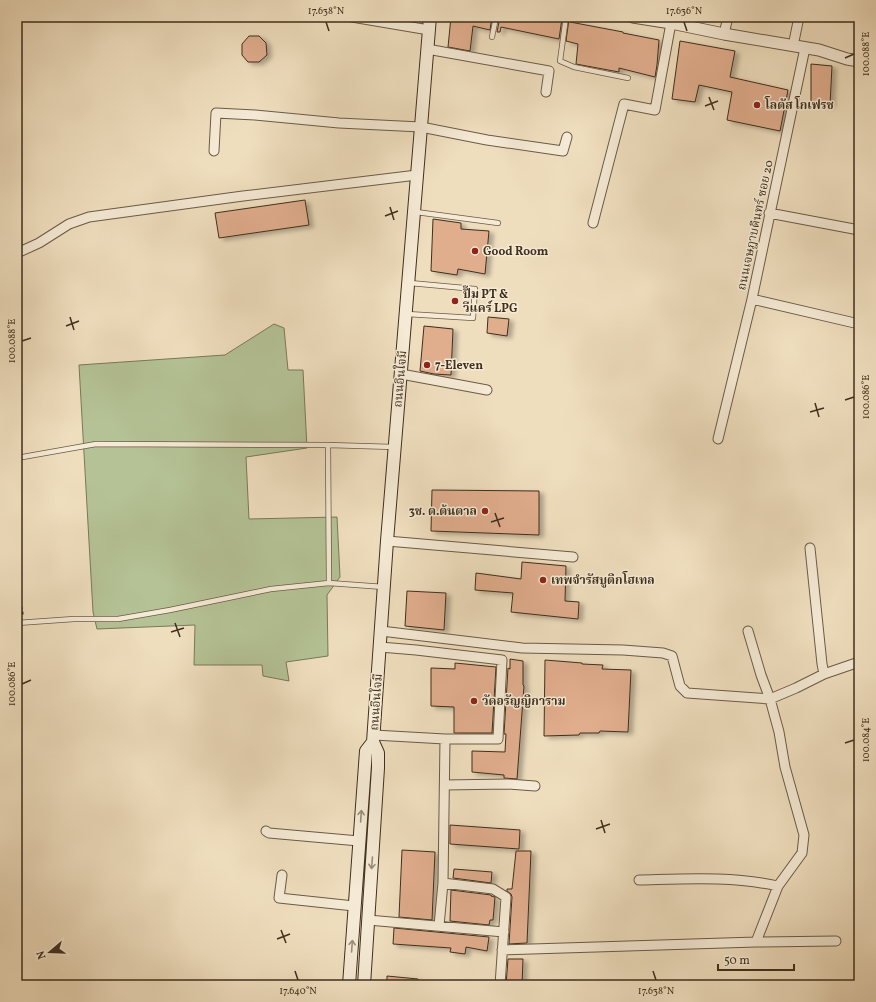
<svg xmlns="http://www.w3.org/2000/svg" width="876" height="1002" viewBox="0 0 876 1002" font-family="Vollkorn,'Noto Serif Thai',serif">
<defs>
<filter id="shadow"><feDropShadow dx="4.5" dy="2.5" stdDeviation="2" flood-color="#0004"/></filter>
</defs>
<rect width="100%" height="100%" fill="#efdebe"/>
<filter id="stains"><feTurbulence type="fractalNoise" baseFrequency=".005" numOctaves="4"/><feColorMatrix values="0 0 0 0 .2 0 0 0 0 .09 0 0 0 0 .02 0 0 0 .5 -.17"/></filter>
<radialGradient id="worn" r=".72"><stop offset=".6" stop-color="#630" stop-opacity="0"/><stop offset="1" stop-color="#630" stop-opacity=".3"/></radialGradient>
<path fill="#b4c295" stroke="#7a7859" d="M274 324 284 328 288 370H303L307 448 246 457 249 519 337 517 340 577 327 595 328 656 286 662 289 681 263 676 262 665H194L195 625 97 629 93 612 79 365 225 355Z"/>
<path fill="#e0ad8d" stroke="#3f2f1d" filter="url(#shadow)" d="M451 17H492L490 30 473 26 470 51 448 47Z
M500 17H557L562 18 559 39 501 27 500 32H497Z
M569 19 570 22 623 32V33L659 40 657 65 655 77 619 68V72L576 64 578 44 566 41Z
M249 36H259L266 43 267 55 259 62H248L242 55V44Z
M680 41 735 51 730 77 788 90 780 131 727 120 732 92 699 85 695 102 672 99Z
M811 64 832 66 830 105 811 103Z
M305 200 309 225 219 238 215 213Z
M433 219 461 223V229L489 231 485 274 458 269 457 275 431 271Z
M488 317 509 319 507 336 487 333Z
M424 326 453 329 451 375 434 374 420 371Z
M432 490 539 491V535L431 531Z
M522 562 566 566 565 601 579 602 578 619 511 612 513 593 475 590 476 573 521 579Z
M407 591 446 593 444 630 405 626Z
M510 659 523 661V685L524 686 517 779 504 778V775L472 772V751L505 752 506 734H504L508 668 510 669Z
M545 660 582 663V664L603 665 602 669 631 670 628 732 600 731 599 733H580L579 735 544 736Z
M455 663 496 667 492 733H454V707L431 706V668L455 669Z
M450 825 520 830 519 849 450 844Z
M402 850 435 852 432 920 399 917Z
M516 851H531L527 943 509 944 512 897 511 894 507 891V889H512Z
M454 869 492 872 491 883 453 878Z
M451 890 491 895V896L495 897 493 920H490L489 925 450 921Z
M394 928 489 937 487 951 466 947 465 954 450 952 451 948 393 944Z
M508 959H523L522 985H506Z
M387 976 418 979V985H387Z"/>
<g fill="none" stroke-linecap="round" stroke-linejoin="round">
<defs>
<path id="service" d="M566 17 560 61 574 67 628 78
M492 37 496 17
M416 212 498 223
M407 314 473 318 475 289 410 283
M328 445 394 447
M17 458 96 444 328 445 329 583
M17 623 74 619H118L170 610 271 589 329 583 384 587"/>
<path id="minor" d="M352 17 429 30
M724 34 728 17
M793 46 799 17
M805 48 752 299 859 324
M427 49 549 71 546 92
M214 151 216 113 255 115 339 123 421 127 487 140 563 151 567 137
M769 213 859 230
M593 223 624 104 655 110 671 23
M17 253 39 243 69 224 89 217 243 196 417 175
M401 374 487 390
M718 439 752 299
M387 541 573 557
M381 631 522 648 623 650 663 653 672 656 680 686 687 693 770 699 796 688 824 674 822 664 810 548
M380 647 416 650 502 660 498 739H445
M824 674 859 662
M374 735 445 739 443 883 439 926
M445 785 508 784 535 786
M266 831 269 833 359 841
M282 875 279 898 354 906
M639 880C685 879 732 876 778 886
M443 883 493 889 506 897 500 985
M368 920 504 932
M756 942 836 941
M502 950 756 942 778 886 802 853 804 835 785 767 779 732 770 699 761 675 748 631"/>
<path id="tertiary" d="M633 17 671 23 724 34 819 50 847 59 859 61"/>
<path id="secondary" d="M349 985 366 751 373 742
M364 985 378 768V753L373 742 387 541 430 17"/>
</defs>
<use href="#service" stroke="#6b5b45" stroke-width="6"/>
<use href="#minor" stroke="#6b5b45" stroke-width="11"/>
<use href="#tertiary" stroke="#6b5b45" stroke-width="13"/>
<use href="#secondary" stroke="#3f2f1d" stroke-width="14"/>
<path stroke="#3f2f1d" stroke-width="2" stroke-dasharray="3 2" stroke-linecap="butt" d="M17 582 23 616"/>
<use href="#service" stroke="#f5ead5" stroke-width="4.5"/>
<use href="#minor" stroke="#f5ead5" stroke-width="9"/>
<use href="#tertiary" stroke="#f5ead5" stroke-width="11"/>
<use href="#secondary" stroke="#f5ead5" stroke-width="12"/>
</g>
<defs><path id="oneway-shaft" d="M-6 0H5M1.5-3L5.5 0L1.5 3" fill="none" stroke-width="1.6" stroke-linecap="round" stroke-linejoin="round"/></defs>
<g stroke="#9a8c79">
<use href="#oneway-shaft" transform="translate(361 816) rotate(-86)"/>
<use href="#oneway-shaft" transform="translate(372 863) rotate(94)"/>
<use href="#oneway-shaft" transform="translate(352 946) rotate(-86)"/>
</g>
<path fill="none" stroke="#3f2f1d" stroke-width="1.5" d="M326 22 329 31M684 22 687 31M845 58 854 54M709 97 714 110M705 106 718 101M390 207 394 220M385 216 398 211M70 317 74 330M66 326 79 321M22 341 31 338M845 400 854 397M815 403 819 417M810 412 824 408M495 513 500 527M491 522 504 518M175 623 180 637M171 632 184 628M22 684 31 680M845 743 854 740M601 820 605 833M596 829 610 824M281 930 286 943M277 939 290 934M295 971 298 980M653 971 656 980"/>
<g fill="#8f2418" stroke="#f5ead5" stroke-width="1.5">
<circle cx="757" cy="105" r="4"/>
<circle cx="475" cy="251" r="4"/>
<circle cx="455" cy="301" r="4"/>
<circle cx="427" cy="365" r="4"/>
<circle cx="485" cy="511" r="4"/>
<circle cx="543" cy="580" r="4"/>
<circle cx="474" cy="701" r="4"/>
</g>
<g text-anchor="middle" stroke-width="3" stroke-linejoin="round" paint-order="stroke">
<g font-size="12" font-weight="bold" fill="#3f2f1d" stroke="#f5ead5" text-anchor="start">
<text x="765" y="109">โลตัส โกเฟรช</text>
<text x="483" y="255">Good Room</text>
<text x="463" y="298">ปั๊ม PT &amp;<tspan x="463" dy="14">วีแคร์ LPG</tspan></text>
<text x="435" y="369">7-Eleven</text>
<text x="477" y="515" text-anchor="end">3ช. ต.ต้นตาล</text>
<text x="551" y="584">เทพจำรัสบูติกโฮเทล</text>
<text x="482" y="705">วัดอรัญญิการาม</text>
</g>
<g font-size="12" fill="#3f2f1d" stroke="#f5ead5">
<text transform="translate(755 225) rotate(-78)" y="4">ถนนเจษฎาบดินทร์ ซอย 20</text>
<text transform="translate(400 379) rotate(-85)" y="4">ถนนอินใจมี</text>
<text transform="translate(376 702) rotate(-86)" y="4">ถนนอินใจมี</text>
</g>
</g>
<rect width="876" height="1002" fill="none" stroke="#efdebe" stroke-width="44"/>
<g transform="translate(50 952) rotate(251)" stroke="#f5ead5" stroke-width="3" paint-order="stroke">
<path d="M0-3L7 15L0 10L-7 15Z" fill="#3f2f1d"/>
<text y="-6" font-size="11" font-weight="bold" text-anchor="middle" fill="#3f2f1d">N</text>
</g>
<path d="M718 964v6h76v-6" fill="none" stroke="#3f2f1d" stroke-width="2"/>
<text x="724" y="964" font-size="12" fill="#3f2f1d" stroke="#f5ead5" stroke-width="3" paint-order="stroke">50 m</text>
<rect x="22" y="22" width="832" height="958" fill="none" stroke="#3f2f1d" stroke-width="1.5"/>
<g font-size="10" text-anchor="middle" fill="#3f2f1d">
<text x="326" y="14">17.638°N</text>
<text x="684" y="14">17.636°N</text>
<text transform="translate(865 54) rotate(-90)" y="4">100.088°E</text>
<text transform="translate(11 341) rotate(-90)" y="4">100.088°E</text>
<text transform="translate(865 397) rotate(-90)" y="4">100.086°E</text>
<text transform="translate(11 684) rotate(-90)" y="4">100.086°E</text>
<text transform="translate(865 740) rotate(-90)" y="4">100.084°E</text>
<text x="298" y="994">17.640°N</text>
<text x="656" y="994">17.638°N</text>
</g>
<rect width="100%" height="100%" filter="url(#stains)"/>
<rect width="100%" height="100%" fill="url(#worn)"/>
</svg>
